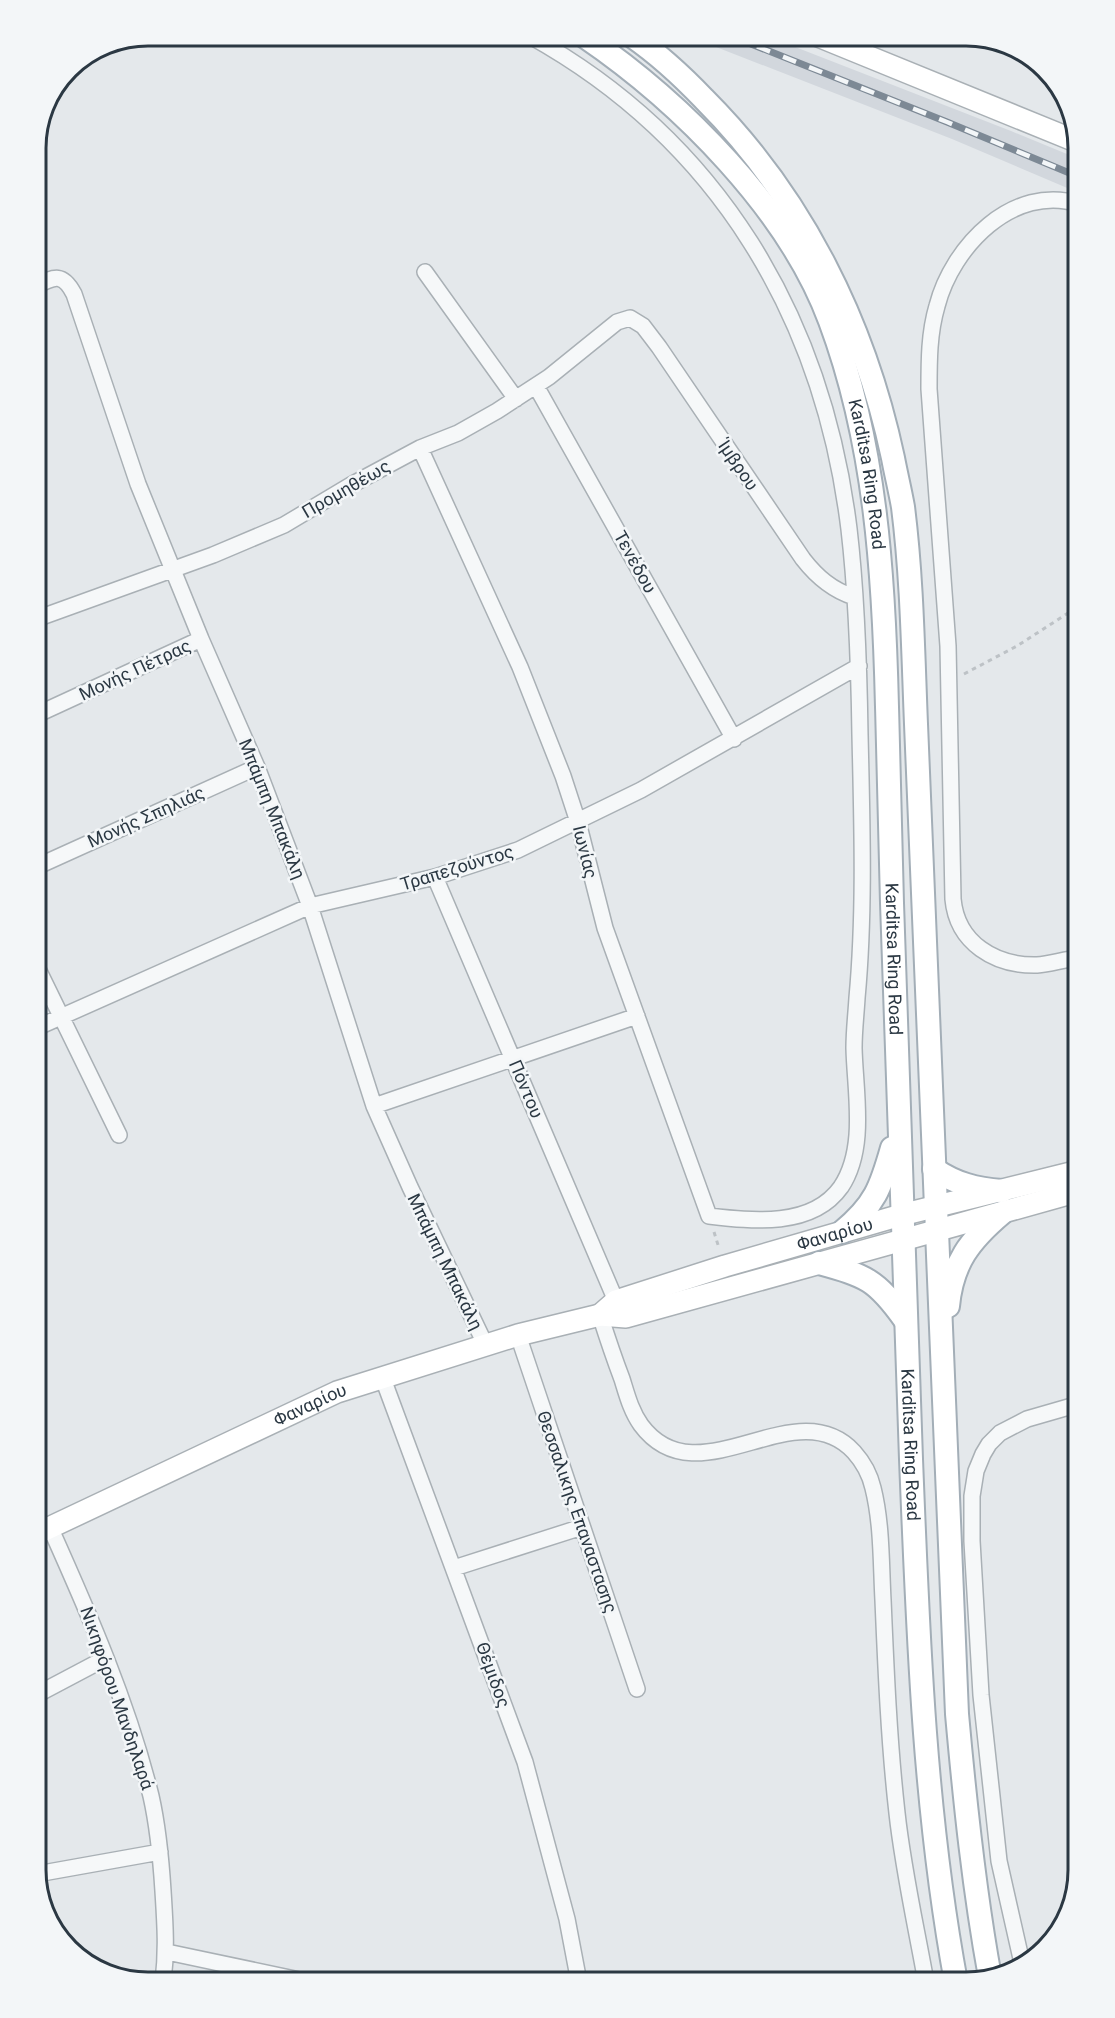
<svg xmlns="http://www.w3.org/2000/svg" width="1115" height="2018" viewBox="0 0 1115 2018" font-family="Roboto,sans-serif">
<rect width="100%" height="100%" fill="#e4e8eb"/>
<path fill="#d2d7dd" d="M688 36H767L1011 131 1079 159V193L952 139Z"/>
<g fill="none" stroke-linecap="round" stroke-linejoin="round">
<defs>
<path id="street" d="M425 272 516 399
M36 286C55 276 63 273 74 294L138 484 201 639 257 767 310 906 374 1106 410 1187 485 1344
M536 386 734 739
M420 448 520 667 563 776 578 822 605 928 709 1216C752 1221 812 1228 841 1187 867 1148 855 1092 854 1048 854 1031 856 1015 857 998 865 911 862 823 860 735 859 667 857 597 849 529 823 317 719 141 530 36
M36 619 213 555 284 525 351 485 420 448 458 433 497 411 549 377 617 322 630 318 643 326 659 347 803 559C817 577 832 590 854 597
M36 715 201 639
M36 867 257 767
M435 877 616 1301
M1079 958C1065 959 1051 964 1037 965 995 966 957 943 953 899L948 646 929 389C929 361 929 333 937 306 952 247 1013 183 1079 204
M36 965 119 1135
M36 1028 310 906 435 877 518 850 641 790 859 666
M374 1106 637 1016
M600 1315C607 1337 614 1358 622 1379 627 1395 631 1411 641 1425 698 1502 795 1388 854 1452 863 1462 870 1475 873 1488 882 1524 881 1564 883 1600 886 1671 889 1742 897 1813 903 1869 916 1926 926 1982
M518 1335 637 1689
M382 1376 525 1762 567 1919 579 1982
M50 1527C89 1614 128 1703 151 1796 158 1827 161 1859 163 1891 165 1923 167 1949 163 1982
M454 1568 582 1527
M36 1695 106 1658
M37 1874 160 1852
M167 1952 309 1982
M1022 1963 999 1861 981 1695 972 1541V1496L976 1471 983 1454 989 1444 1000 1433 1027 1419 1079 1404"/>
<g id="secondary">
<path d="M818 36 1078 142"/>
<path id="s1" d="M600 1315 616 1301 725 1266 901 1215 1079 1171"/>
<path id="s2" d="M36 1534 337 1392 518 1335 600 1315 626 1317 1079 1191"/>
</g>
<g id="primary">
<path id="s3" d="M584 36C681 102 789 210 830 321 876 444 884 577 887 707 889 772 890 837 892 903 897 1088 903 1273 911 1459 918 1634 924 1809 956 1982"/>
<path d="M632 36C658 54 682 76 704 99 802 197 864 322 893 458 896 474 900 490 903 507 912 578 913 651 916 724L957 1714C965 1803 974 1890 990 1977"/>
<path d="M934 1169C956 1184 976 1189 1002 1191"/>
<path d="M842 1232C875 1205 881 1187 892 1148"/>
<path d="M819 1263C866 1276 876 1279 905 1320"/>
<path d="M948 1306C952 1263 970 1240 1002 1213"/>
</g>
</defs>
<use href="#street" stroke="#a9b0b5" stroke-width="18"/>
<use href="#secondary" stroke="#a9b0b5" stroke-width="24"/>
<use href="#primary" stroke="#a3aeb7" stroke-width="26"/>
<path stroke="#bdc2c6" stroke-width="3" stroke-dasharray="4.5 4.5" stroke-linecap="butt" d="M964 674 1017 646 1079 606
M714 1232 719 1248"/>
<use href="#street" stroke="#f6f8f9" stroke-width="15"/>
<use href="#secondary" stroke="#fff" stroke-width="21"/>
<use href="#primary" stroke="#fff" stroke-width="22"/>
<defs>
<path id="rail" d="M731 36 947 122 1079 177"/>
</defs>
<use href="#rail" stroke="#7d8995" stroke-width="7"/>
<use href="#rail" stroke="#f3f6f8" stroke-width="4.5" stroke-dasharray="14" stroke-linecap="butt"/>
</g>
<g text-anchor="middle" stroke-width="5" stroke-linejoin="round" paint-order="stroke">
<g font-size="18" fill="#2b3843" stroke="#f3f6f8">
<text transform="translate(738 465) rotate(56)" y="6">Ίμβρου</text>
<text dy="6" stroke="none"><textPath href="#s3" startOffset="540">Karditsa Ring Road</textPath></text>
<text transform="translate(346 489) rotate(-30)" y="6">Προμηθέως</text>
<text transform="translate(635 562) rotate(61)" y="6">Τενέδου</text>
<text transform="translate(135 670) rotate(-25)" y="6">Μονής Πέτρας</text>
<text transform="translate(272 809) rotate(68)" y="6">Μπάμπη Μπακάλη</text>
<text transform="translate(146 817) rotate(-24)" y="6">Μονής Σπηλιάς</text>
<text transform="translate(585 852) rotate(76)" y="6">Ιωνίας</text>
<text transform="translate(457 868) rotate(-17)" y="6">Τραπεζούντος</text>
<text dy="6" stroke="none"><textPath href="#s3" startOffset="1026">Karditsa Ring Road</textPath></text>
<text transform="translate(526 1089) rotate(67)" y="6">Πόντου</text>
<text dy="6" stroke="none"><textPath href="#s1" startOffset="250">Φαναρίου</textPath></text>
<text transform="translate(445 1262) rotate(64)" y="6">Μπάμπη Μπακάλη</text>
<text dy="6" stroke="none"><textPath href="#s2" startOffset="303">Φαναρίου</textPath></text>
<text dy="6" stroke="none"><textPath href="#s3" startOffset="1512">Karditsa Ring Road</textPath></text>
<text transform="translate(577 1512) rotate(71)" y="6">Θεσσαλικης Επαναστασης</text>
<text transform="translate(493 1675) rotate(70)" y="6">Θέμιδος</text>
<text transform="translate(117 1698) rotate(71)" y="6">Νικηφόρου Μανδηλαρά</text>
</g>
</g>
<path d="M0 0H1115V2018H0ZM148 46H966A102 102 0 0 1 1068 148V1870A102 102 0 0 1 966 1972H148A102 102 0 0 1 46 1870V148A102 102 0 0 1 148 46Z" fill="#f3f6f8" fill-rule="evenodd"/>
<path fill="none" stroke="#2b3843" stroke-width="3" d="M148 46H966A102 102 0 0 1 1068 148V1870A102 102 0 0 1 966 1972H148A102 102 0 0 1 46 1870V148A102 102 0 0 1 148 46Z"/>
</svg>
